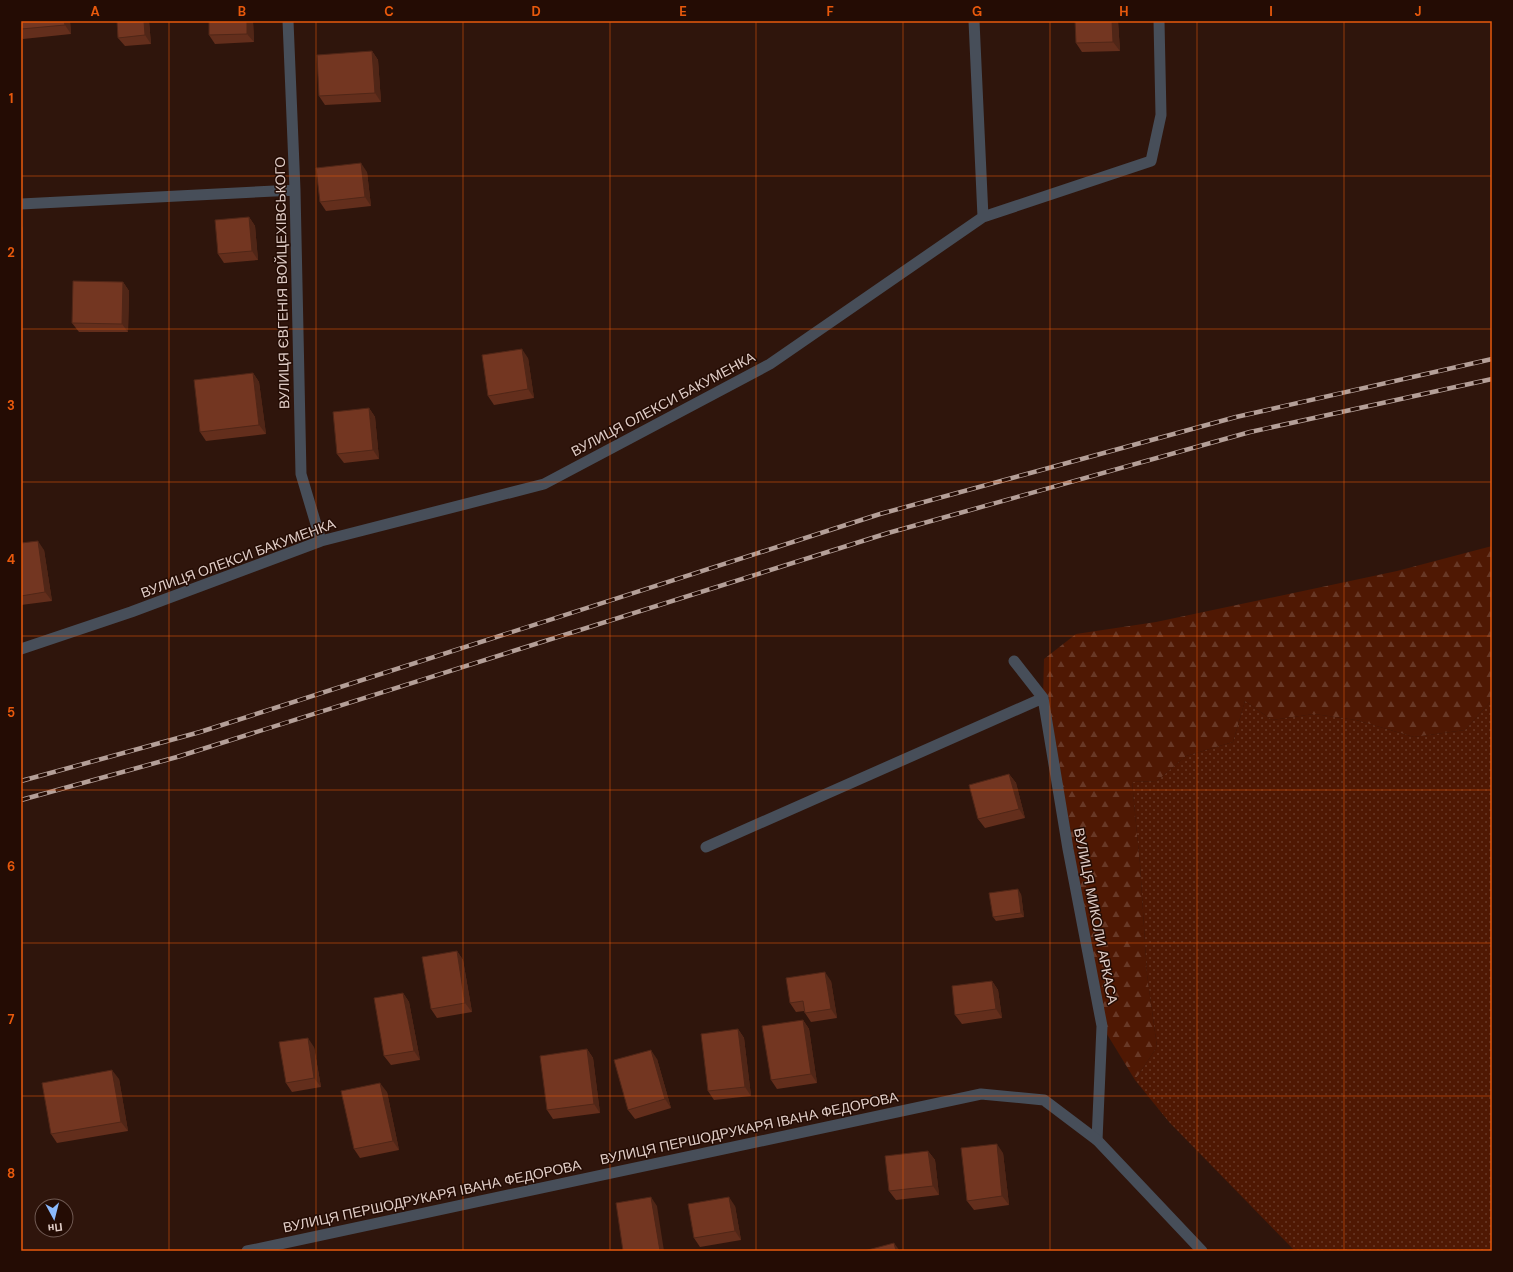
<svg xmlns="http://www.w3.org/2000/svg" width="1513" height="1272" viewBox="0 0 1513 1272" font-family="'DM Sans',sans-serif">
<defs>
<pattern id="forest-firs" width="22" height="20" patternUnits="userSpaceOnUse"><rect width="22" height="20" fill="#4f1803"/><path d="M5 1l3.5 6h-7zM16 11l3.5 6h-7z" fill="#683826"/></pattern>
<pattern id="garden-dots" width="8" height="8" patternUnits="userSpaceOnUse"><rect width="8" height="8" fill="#4f1803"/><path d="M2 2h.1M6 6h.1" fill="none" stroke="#683826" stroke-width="1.8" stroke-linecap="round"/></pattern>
</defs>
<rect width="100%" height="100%" fill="#2f150c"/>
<path fill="url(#forest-firs)" d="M1492 546V700L1465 730 1414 737 1356 720 1314 714 1272 720 1245 701 1233 742 1186 756 1157 781 1132 782 1140 864 1147 974 1157 1047 1135 1080 1102 1026 1043 698 1044 659 1076 634 1156 622 1397 571Z"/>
<path fill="url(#garden-dots)" d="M1492 700V1251H1295L1169 1122 1135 1080 1157 1047 1147 974 1140 864 1132 782 1157 781 1186 756 1233 742 1245 701 1272 720 1314 714 1356 720 1414 737 1465 730Z"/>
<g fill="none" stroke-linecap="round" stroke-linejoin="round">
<path stroke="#474e59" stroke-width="11" d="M288 21 295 190 301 474 321 541
M974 21 983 217
M21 204 295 190
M21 649 131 612 321 541 544 484 770 364 983 217 1151 161 1161 115 1159 21
M1014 661 1043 698 1068 849 1102 1026 1097 1140
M706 847 1043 698"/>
<path stroke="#474e59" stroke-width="11" d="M247 1251 981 1094 1044 1100 1097 1140 1202 1251"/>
<defs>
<path id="rail" d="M21 781 200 732 880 514 1236 417 1492 359
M21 800 177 757 888 533 1250 432 1492 379"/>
</defs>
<use href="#rail" stroke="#b49f98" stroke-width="4.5"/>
<use href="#rail" stroke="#240c04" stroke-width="3" stroke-dasharray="9" stroke-linecap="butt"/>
</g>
<path fill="#632e1c" d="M21 21H70L71 34 23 39 21 37Z
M117 21H149L151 44 125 46 118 38Z
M209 21H253L254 42 215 44 209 35Z
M1118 21 1120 51 1082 52 1076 43Z
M372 51 378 60 381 102 325 105 319 96Z
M367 172 371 206 326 211 320 202Z
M249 217 255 226 258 260 224 263 218 254Z
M123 282 129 291 128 332H79L72 323Z
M528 358 534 398 494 405 488 396Z
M253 373 259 382 266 434 206 441 200 432Z
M369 408 375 417 379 459 344 463 337 454Z
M21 543 44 550 52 601 21 605Z
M1009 774 1016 783 1025 818 985 828 978 819Z
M1021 894 1024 917 996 921 993 917Z
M457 951 463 960 472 1012 437 1018 431 1009Z
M831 981 837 1018 811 1022 805 1013 804 1011 796 1012 790 1003Z
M992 981 998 990 1002 1018 962 1024 955 1015Z
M403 993 409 1002 420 1060 391 1065 384 1056Z
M803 1020 809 1029 817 1083 777 1089 771 1080Z
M738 1029 744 1038 751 1096 714 1100 708 1091Z
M314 1047 321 1087 292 1092 286 1083Z
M587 1049 593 1058 600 1113 553 1119 547 1110Z
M657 1059 671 1108 635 1119 628 1110Z
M119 1079 128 1131 57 1143 51 1134Z
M387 1092 399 1150 360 1158 354 1149Z
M928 1151 935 1160 939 1195 896 1200 889 1191Z
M1003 1153 1009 1205 974 1210 967 1201Z
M735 1206 741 1240 700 1247 694 1238Z"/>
<path fill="#502617" d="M64 21H70L71 34 65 25Z
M144 21H149L151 44 145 35Z
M247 21H253L254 42 247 34Z
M1112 21H1118L1120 51 1113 42Z
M372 51 378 60 381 102 375 93Z
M361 163 367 172 371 206 365 197Z
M249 217 255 226 258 260 252 251Z
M21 224 23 228V270L21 266Z
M123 282 129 291 128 332 122 324Z
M522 349 528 358 534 398 528 389Z
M253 373 259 382 266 434 259 425Z
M369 408 375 417 379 459 373 450Z
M38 541 44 550 52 601 45 592Z
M1009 774 1016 783 1025 818 1019 809Z
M1018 889 1021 894 1024 917 1021 913Z
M457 951 463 960 472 1012 465 1003Z
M825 972 831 981 837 1018 831 1009Z
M992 981 998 990 1002 1018 996 1009Z
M403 993 409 1002 420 1060 414 1051Z
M803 1020 809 1029 817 1083 811 1074Z
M738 1029 744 1038 751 1096 745 1087Z
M308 1038 314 1047 321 1087 314 1078Z
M587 1049 593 1058 600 1113 594 1104Z
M651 1050 657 1059 671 1108 665 1099Z
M112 1070 119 1079 128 1131 121 1122Z
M380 1083 387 1092 399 1150 393 1141Z
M997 1144 1003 1153 1009 1205 1002 1196Z
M928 1151 935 1160 939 1195 933 1186Z
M651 1197 657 1206 664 1251H660Z
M729 1197 735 1206 741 1240 735 1231Z
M894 1243 900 1251H896Z"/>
<path fill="#733621" stroke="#502617" d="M21 21H64L65 25 21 29Z
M117 21H144L145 35 118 38Z
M209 21H247V34L209 35Z
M1075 21H1112L1113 42 1076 43Z
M372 51 375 93 319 96 317 55Z
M361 163 365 197 320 202 316 168Z
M249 217 252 251 218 254 215 220Z
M73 281 123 282 122 324 72 323Z
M522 349 528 389 488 396 482 355Z
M253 373 259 425 200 432 194 380Z
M369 408 373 450 337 454 333 412Z
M38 541 45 592 21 596V543Z
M1009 774 1019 809 978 819 969 785Z
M1018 889 1021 913 993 917 989 893Z
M457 951 465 1003 431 1009 422 957Z
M825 972 831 1009 805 1013 803 1001 790 1003 786 978Z
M992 981 996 1009 955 1015 952 986Z
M403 993 414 1051 384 1056 374 998Z
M803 1020 811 1074 771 1080 762 1026Z
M738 1029 745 1087 708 1091 701 1034Z
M308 1038 314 1078 286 1083 279 1042Z
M587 1049 594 1104 547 1110 540 1056Z
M651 1050 665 1099 628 1110 614 1060Z
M112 1070 121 1122 51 1134 42 1083Z
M380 1083 393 1141 354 1149 341 1091Z
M997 1144 1002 1196 967 1201 961 1148Z
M928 1151 933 1186 889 1191 885 1156Z
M651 1197 660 1251H623L616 1203Z
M729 1197 735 1231 694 1238 688 1204Z
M894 1243 896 1251H864Z"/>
<path fill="none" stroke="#e8590c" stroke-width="1" stroke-opacity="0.55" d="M169 21V1251M316 21V1251M463 21V1251M610 21V1251M756 21V1251M903 21V1251M1050 21V1251M1197 21V1251M1344 21V1251M21 176H1492M21 329H1492M21 482H1492M21 636H1492M21 790H1492M21 943H1492M21 1096H1492"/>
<g text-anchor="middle" stroke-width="3" stroke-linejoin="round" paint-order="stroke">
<g font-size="14" fill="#e0cdc7" stroke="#240c04">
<text transform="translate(282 283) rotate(-91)" y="5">ВУЛИЦЯ ЄВГЕНІЯ ВОЙЦЕХІВСЬКОГО</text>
<text transform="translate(663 404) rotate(-28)" y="5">ВУЛИЦЯ ОЛЕКСИ БАКУМЕНКА</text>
<text transform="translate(238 558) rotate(-20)" y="5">ВУЛИЦЯ ОЛЕКСИ БАКУМЕНКА</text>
<text transform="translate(1096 916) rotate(79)" y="5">ВУЛИЦЯ МИКОЛИ АРКАСА</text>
<text transform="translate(749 1128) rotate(-12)" y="5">ВУЛИЦЯ ПЕРШОДРУКАРЯ ІВАНА ФЕДОРОВА</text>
<text transform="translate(432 1196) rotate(-12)" y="5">ВУЛИЦЯ ПЕРШОДРУКАРЯ ІВАНА ФЕДОРОВА</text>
</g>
</g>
<rect width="1513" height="1272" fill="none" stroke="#240c04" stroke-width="44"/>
<g transform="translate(54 1218) rotate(173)"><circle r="19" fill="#240c04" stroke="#6f5952"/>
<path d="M0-3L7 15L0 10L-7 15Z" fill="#8bb9fc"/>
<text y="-6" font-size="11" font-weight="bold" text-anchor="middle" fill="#e0cdc7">Пн</text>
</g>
<rect x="22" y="22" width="1469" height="1228" fill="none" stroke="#e8590c" stroke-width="1.5"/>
<g font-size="13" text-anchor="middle" font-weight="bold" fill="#e8590c">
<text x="95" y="16">A</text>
<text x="242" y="16">B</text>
<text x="389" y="16">C</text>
<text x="536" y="16">D</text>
<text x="683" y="16">E</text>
<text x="830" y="16">F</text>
<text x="977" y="16">G</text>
<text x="1124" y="16">H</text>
<text x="1271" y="16">I</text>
<text x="1418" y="16">J</text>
<text x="11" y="103">1</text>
<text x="11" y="257">2</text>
<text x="11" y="410">3</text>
<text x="11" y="564">4</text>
<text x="11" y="717">5</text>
<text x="11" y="871">6</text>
<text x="11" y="1024">7</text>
<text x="11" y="1178">8</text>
</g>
</svg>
